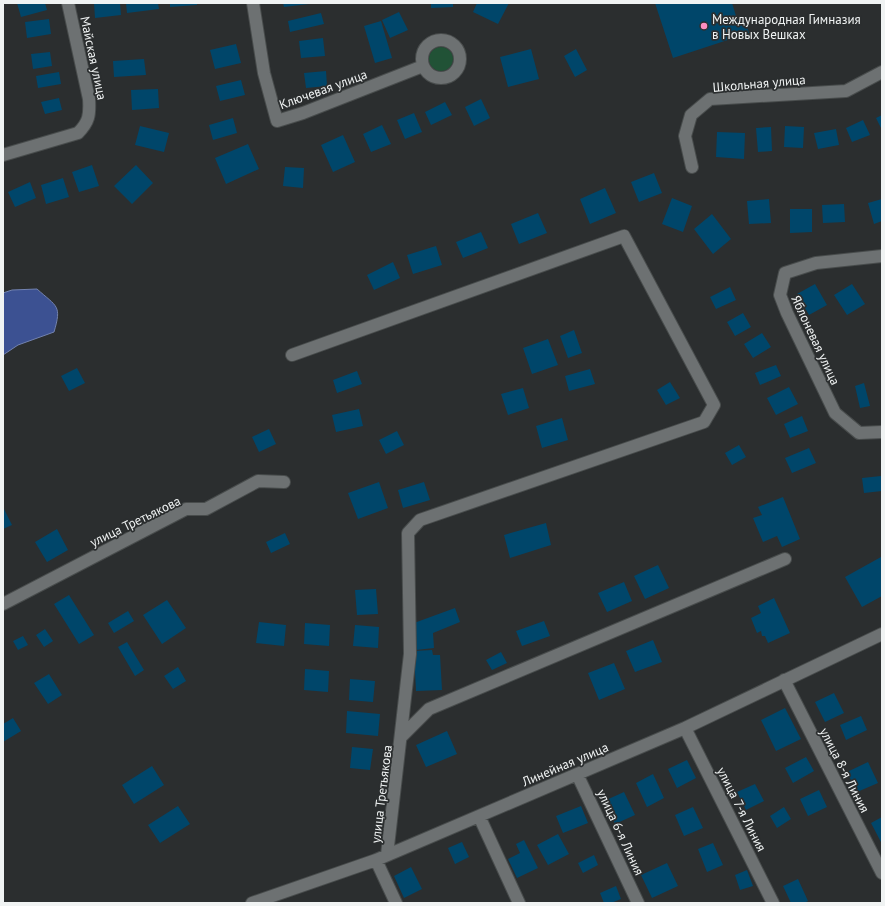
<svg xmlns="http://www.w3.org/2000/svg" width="885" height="906" viewBox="0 0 885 906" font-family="'PT Sans',sans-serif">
<rect width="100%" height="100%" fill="#2b2e2f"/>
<path fill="#215236" d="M429 59a12 12 0 1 1 24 0a12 12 0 1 1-24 0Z"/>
<path fill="#3c5192" stroke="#7282af" d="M37 289C57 307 62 305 54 332L18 345 3 355V293L12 290Z"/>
<path fill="#00466a" d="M17 3H45L47 10 21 17Z
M94 3H120L121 15 95 18Z
M126 3H158L159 9 127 13Z
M170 3H197V5L170 7Z
M283 3H309V4L284 7Z
M431 3H453V7L431 8Z
M477 3H509L498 24 473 12Z
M655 3H732L737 19 744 17 749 33 673 58Z
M399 12 408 30 390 38 382 20Z
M321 13 324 24 290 32 288 21Z
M49 19 51 34 27 38 25 22Z
M381 21 392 58 375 63 364 26Z
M323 38 325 56 301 58 299 41Z
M236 44 241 63 215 69 210 50Z
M531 49 539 79 508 87 500 57Z
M576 49 587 70 575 77 564 56Z
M50 52 52 66 33 69 31 54Z
M144 59 146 75 114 77 113 61Z
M326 71 327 86 306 88 304 73Z
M59 72 61 84 38 88 36 76Z
M241 80 245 95 220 101 216 86Z
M158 89 159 108 132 110 131 90Z
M59 98 62 110 45 114 41 102Z
M481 99 490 118 474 126 465 107Z
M445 102 452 115 431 125 425 112Z
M414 113 422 132 405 139 397 120Z
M882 115V130L876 118Z
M233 118 237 133 213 140 209 125Z
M863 120 870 135 852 142 846 128Z
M382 125 391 144 371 152 363 134Z
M140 126 169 133 164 152 135 145Z
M785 126 804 127 803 148 784 147Z
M771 127 772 151 758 152 756 128Z
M836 129 839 145 818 149 814 133Z
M717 132 745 133 744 159 716 157Z
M343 135 355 162 333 172 321 145Z
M248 144 259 169 226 184 215 158Z
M92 165 99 186 79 192 72 172Z
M136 165 153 183 132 204 114 186Z
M285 167 304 168 303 188 283 186Z
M654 173 662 193 639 202 631 182Z
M63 178 69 197 46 204 41 185Z
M30 182 36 198 15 207 8 192Z
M605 188 616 213 590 224 580 199Z
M672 198 692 206 683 232 662 224Z
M769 199 771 223 749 224 747 201Z
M882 199V221L874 224 868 203Z
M844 204 845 222 823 223 822 205Z
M790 209H812V232L790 233Z
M538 213 547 233 519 244 511 224Z
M712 214 731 239 713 254 694 229Z
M481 232 488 248 463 258 456 242Z
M436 246 442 265 413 274 407 255Z
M393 262 400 278 374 290 367 275Z
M815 284 827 305 809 315 797 294Z
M852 284 865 304 847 315 834 295Z
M730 287 736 300 716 309 710 297Z
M743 313 751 327 735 336 727 322Z
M574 330 582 353 568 358 560 336Z
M762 333 771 347 753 358 744 344Z
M548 339 558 365 532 374 523 348Z
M776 365 781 376 760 385 755 373Z
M77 368 85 383 69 391 61 376Z
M590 369 595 384 569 391 565 376Z
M357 371 362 384 337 393 333 380Z
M670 382 680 398 666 405 657 390Z
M864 383 870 406 860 408 855 386Z
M789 387 798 404 776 415 767 398Z
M523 388 529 408 508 415 501 394Z
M359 409 363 426 336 432 332 415Z
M802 416 808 431 790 438 784 424Z
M562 418 568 440 542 448 536 426Z
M269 429 276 444 259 452 252 437Z
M397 431 404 445 386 454 379 440Z
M739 445 746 457 732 465 725 453Z
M809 448 816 463 792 473 785 458Z
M881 476 882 491 864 493 862 478Z
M379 482 388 508 358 519 348 493Z
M424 482 430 500 403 508 398 490Z
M783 497 800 539 782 547 777 536 763 542 753 518 762 515 758 507Z
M3 507 12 525 3 529Z
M546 523 551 545 510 558 504 535Z
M57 529 68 550 47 562 35 542Z
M285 533 290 544 271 553 266 542Z
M881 557 882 596 862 607 845 577Z
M658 565 669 588 645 599 634 576Z
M624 582 632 601 607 612 598 593Z
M376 589 378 614 357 615 355 590Z
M69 595 94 635 79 644 54 604Z
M774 598 790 633 768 643 765 636H762L761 631 757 633 751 618 761 613 758 606Z
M167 600 186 628 162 644 143 615Z
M455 608 460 622 433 633 434 648 416 650 414 623Z
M128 611 134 621 114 633 108 623Z
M544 621 550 636 522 646 516 631Z
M259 622 286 625 284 646 256 643Z
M305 623 330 625 329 646 304 644Z
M355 625 379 627 378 648 353 646Z
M45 629 53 641 44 647 36 635Z
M23 636 28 645 18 650 13 641Z
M653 640 662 662 635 672 626 651Z
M127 642 144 670 135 676 118 647Z
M432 650 433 655H440L442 690 416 691 414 651Z
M501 652 507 663 492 670 486 660Z
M614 663 625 689 599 700 588 673Z
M178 667 186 681 173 689 164 676Z
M305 669 329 671 328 692 304 690Z
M49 674 62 695 48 704 34 683Z
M350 679 375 681 373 702 349 700Z
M834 693 844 713 825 722 815 702Z
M785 708 801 739 776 751 761 720Z
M347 711 380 714 378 736 346 733Z
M861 716 867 730 846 740 840 725Z
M13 718 21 731 3 742V724Z
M447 731 457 754 426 767 416 745Z
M352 747 373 749 370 770 350 768Z
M806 757 814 771 793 783 785 768Z
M687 760 696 778 677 788 668 769Z
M868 762 878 783 857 792 847 772Z
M152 766 164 785 134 804 122 785Z
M653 774 664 798 647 807 636 783Z
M755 784 764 801 746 810 737 792Z
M819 790 827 807 808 816 800 799Z
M624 792 635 815 615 824 604 801Z
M178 806 190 824 160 843 148 825Z
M581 806 588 823 563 833 556 816Z
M693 807 703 828 684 836 675 815Z
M784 807 791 819 777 828 770 816Z
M882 817V844L871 823Z
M558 834 569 854 548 865 537 845Z
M524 840 538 868 517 878 508 859 520 853 516 844Z
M462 842 469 857 455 864 448 848Z
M713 843 723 865 707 872 698 849Z
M594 855 598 865 583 873 578 863Z
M667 863 678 886 652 898 641 875Z
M411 867 422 889 404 898 394 876Z
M747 870 753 886 740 890 735 875Z
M798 879 808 901 804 903H791L783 886Z
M616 886 621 899 611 903H604L600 893Z"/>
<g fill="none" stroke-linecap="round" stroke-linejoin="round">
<defs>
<path id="minor" d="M253 3 264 73 277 121 303 113 423 66
M422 59a19 19 0 1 1 38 0a19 19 0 1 1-38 0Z
M3 155 78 133C89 122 90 115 89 99L68 3
M692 167 685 136 691 115 710 99 846 91 882 72
M882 256 816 263 785 273 780 295 787 313 835 413 859 433 882 432
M292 355 624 236 714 405 704 422 420 520 408 533 410 654 387 855
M3 604 186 509H206L258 481 284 482
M784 680 882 873
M685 728 773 903
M402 736 429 709 785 559
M577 774 638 903
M479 816 519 903
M376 860 396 903
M252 903 376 860 685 728 882 634"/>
</defs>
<use href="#minor" stroke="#484c4c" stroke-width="14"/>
<use href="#minor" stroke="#6d7172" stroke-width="12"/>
</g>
<circle fill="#fd8ec1" stroke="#2b2e2f" stroke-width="1.5" cx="704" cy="26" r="4"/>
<g text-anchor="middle" stroke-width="3.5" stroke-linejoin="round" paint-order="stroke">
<g font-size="13" fill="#f0f3f3" stroke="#2b2e2f" text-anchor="start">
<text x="712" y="24">Международная Гимназия<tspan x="712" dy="15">в Новых Вешках</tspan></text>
</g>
<g font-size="13" fill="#f0f3f3" stroke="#2b2e2f">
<text transform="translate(94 58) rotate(78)" y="5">Майская улица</text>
<text transform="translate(759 83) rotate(-5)" y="5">Школьная улица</text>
<text transform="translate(323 89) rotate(-20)" y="5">Ключевая улица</text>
<text transform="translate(816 340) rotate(65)" y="5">Яблоневая улица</text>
<text transform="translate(135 521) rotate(-26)" y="5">улица Третьякова</text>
<text transform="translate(565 764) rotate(-23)" y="5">Линейная улица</text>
<text transform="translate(845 770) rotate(63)" y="5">улица 8-я Линия</text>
<text transform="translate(381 794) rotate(-83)" y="5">улица Третьякова</text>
<text transform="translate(742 809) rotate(63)" y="5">улица 7-я Линия</text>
<text transform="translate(621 832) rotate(65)" y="5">улица 6-я Линия</text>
</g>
</g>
<rect width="885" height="906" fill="none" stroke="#f0f3f3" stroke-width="8"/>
</svg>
